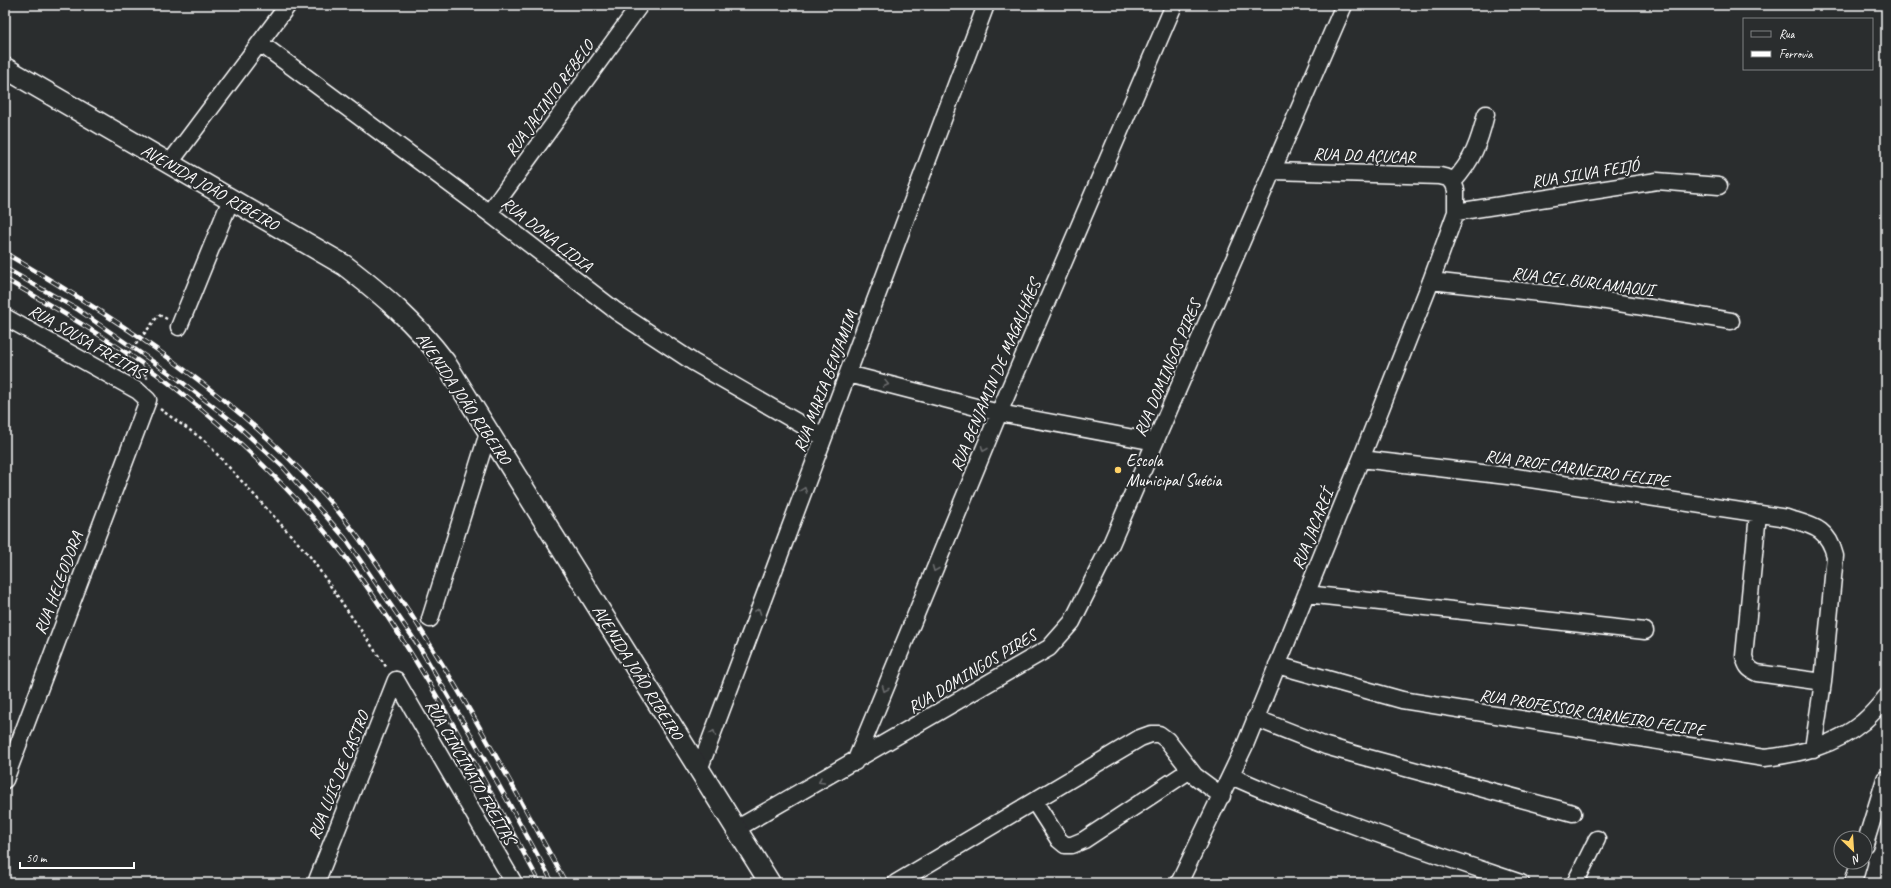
<svg xmlns="http://www.w3.org/2000/svg" width="1891" height="888" viewBox="0 0 1891 888" font-family="Caveat,sans-serif">
<rect width="100%" height="100%" fill="#2a2d2e"/>
<filter id="ink" filterUnits="userSpaceOnUse"><feTurbulence type="fractalNoise" baseFrequency=".025" numOctaves="2"/><feDisplacementMap in="SourceGraphic" scale="8" xChannelSelector="R" yChannelSelector="G"/><feConvolveMatrix kernelMatrix="1 2 1 2 8 2 1 2 1" color-interpolation-filters="sRGB"/></filter>
<g filter="url(#ink)">
<g fill="none" stroke-linecap="round" stroke-linejoin="round">
<defs>
<path id="minor" d="M260 43 489 213 616 311 693 362 823 437
M169 164 288 5
M1453 182C1473 160 1479 143 1486 114
M1456 212 1657 181 1719 186
M489 213 640 5
M1431 281 1594 299 1731 321
M5 317 138 391 148 400 5 780
M179 327 231 199
M848 374 999 413 1155 442
M1361 459 1516 477 1787 518C1812 526 1828 527 1835 556L1823 682 1813 749
M1758 514 1744 656C1746 665 1748 669 1757 673L1823 682
M1306 594 1645 631
M430 619 488 433
M1277 665 1402 700 1764 758C1800 754 1834 746 1863 722 1871 715 1879 706 1886 697
M396 680 514 883
M1255 718 1326 746 1361 756 1573 813
M855 762 999 413 1174 5
M699 770 986 5
M1231 776C1325 818 1423 850 1521 883
M1034 801 1059 840 1065 845H1072L1084 840 1190 770
M736 829 1049 648 1072 622 1111 544 1344 5
M1865 844 1885 779
M316 883 396 680
M896 883 1140 738 1151 734H1159L1167 740 1195 776 1222 796
M1179 883 1245 745 1361 459 1431 281 1456 212V190L1453 182 1448 178 1440 176 1273 171
M1575 883 1597 839
M1853 883 1859 862"/>
<path id="major" d="M5 68 344 265C383 295 415 322 445 362L770 883"/>
</defs>
<use href="#minor" stroke="#fff" stroke-width="19"/>
<use href="#major" stroke="#fff" stroke-width="23"/>
<path stroke="#fff" stroke-width="2.5" stroke-dasharray="3 3" stroke-linecap="butt" d="M159 315 167 319
M125 358 148 377 146 378
M160 409 205 441 309 555 387 668"/>
<use href="#minor" stroke="#2a2d2e" stroke-width="16"/>
<use href="#major" stroke="#2a2d2e" stroke-width="20"/>
<defs>
<path id="rail" d="M5 253C121 321 234 395 324 495 351 525 374 559 396 592 459 685 512 785 566 883
M5 268 77 309 178 379 237 425 282 466 345 538 420 648 471 735 553 883
M5 279C64 313 125 348 179 391 238 438 293 491 340 550 419 653 478 770 540 883"/>
</defs>
<use href="#rail" stroke="#fff" stroke-width="4.5"/>
<use href="#rail" stroke="#2a2d2e" stroke-width="3" stroke-dasharray="9" stroke-linecap="butt"/>
<path stroke="#fff" stroke-width="2.5" stroke-dasharray="3 3" stroke-linecap="butt" d="M125 358 159 315"/>
</g>
<defs><path id="oneway-chevron" d="M-2-3.5L2.5 0L-2 3.5" fill="none" stroke-width="1.6" stroke-linecap="round" stroke-linejoin="round"/></defs>
<g stroke="#6a6c6d">
<use href="#oneway-chevron" transform="translate(886 384) rotate(14)"/>
<use href="#oneway-chevron" transform="translate(984 449) rotate(112)"/>
<use href="#oneway-chevron" transform="translate(804 490) rotate(-70)"/>
<use href="#oneway-chevron" transform="translate(935 569) rotate(112)"/>
<use href="#oneway-chevron" transform="translate(758 611) rotate(-70)"/>
<use href="#oneway-chevron" transform="translate(885 689) rotate(112)"/>
<use href="#oneway-chevron" transform="translate(713 733) rotate(-70)"/>
<use href="#oneway-chevron" transform="translate(821 781) rotate(150)"/>
</g>
</g>
<circle fill="#ffd166" stroke="#2a2d2e" stroke-width="1.5" cx="1118" cy="470" r="4"/>
<g text-anchor="middle" stroke-width="4" stroke-linejoin="round" paint-order="stroke">
<g font-size="17" fill="#fff" stroke="#2a2d2e">
<text transform="translate(549 98) rotate(-54)" y="6">RUA JACINTO REBELO</text>
<text transform="translate(1364 155) rotate(2)" y="6">RUA DO AÇUCAR</text>
<text transform="translate(1585 173) rotate(-9)" y="6">RUA SILVA FEIJÓ</text>
<text transform="translate(210 187) rotate(30)" y="6">AVENIDA JOÃO RIBEIRO</text>
<text transform="translate(547 234) rotate(38)" y="6">RUA DONA LIDIA</text>
<text transform="translate(1583 281) rotate(7)" y="6">RUA CEL BURLAMAQUI</text>
<text transform="translate(87 341) rotate(30)" y="6">RUA SOUSA FREITAS</text>
<text transform="translate(1167 368) rotate(-67)" y="6">RUA DOMINGOS PIRES</text>
<text transform="translate(995 375) rotate(-67)" y="6">RUA BENJAMIN DE MAGALHÃES</text>
<text transform="translate(825 381) rotate(-69)" y="6">RUA MARIA BENJAMIM</text>
<text transform="translate(464 398) rotate(56)" y="6">AVENIDA JOÃO RIBEIRO</text>
<text transform="translate(1577 468) rotate(8)" y="6">RUA PROF CARNEIRO FELIPE</text>
<text transform="translate(1312 529) rotate(-68)" y="6">RUA JACAREÍ</text>
<text transform="translate(58 583) rotate(-69)" y="6">RUA HELEODORA</text>
<text transform="translate(972 671) rotate(-31)" y="6">RUA DOMINGOS PIRES</text>
<text transform="translate(638 672) rotate(58)" y="6">AVENIDA JOÃO RIBEIRO</text>
<text transform="translate(1592 712) rotate(9)" y="6">RUA PROFESSOR CARNEIRO FELIPE</text>
<text transform="translate(471 772) rotate(60)" y="6">RUA CINCINATO FREITAS</text>
<text transform="translate(338 775) rotate(-68)" y="6">RUA LUÍS DE CASTRO</text>
</g>
<g font-size="17" fill="#fff" stroke="#2a2d2e" text-anchor="start">
<text x="1126" y="466">Escola<tspan x="1126" dy="20">Municipal Suécia</tspan></text>
</g>
</g>
<rect width="1891" height="888" fill="none" stroke="#2a2d2e" stroke-width="20"/>
<rect x="10" y="10" width="1871" height="868" fill="none" stroke="#fff" stroke-width="1.5" filter="url(#ink)"/>
<rect x="1743" y="18" width="130" height="52" fill="#2a2d2e" stroke="#7f8182"/>
<rect x="1751" y="31" width="20" height="6" fill="#2a2d2e" stroke="#7f8182"/>
<text x="1779" y="38" font-size="12" fill="#ffffff">Rua</text>
<rect x="1751" y="51" width="20" height="6" fill="#ffffff" stroke="#7f8182"/>
<text x="1779" y="58" font-size="12" fill="#ffffff">Ferrovia</text>
<g transform="translate(1853 850) rotate(155)"><circle r="19" fill="#2a2d2e" stroke="#7f8182"/>
<path d="M0-3L7 15L0 10L-7 15Z" fill="#ffd166"/>
<text y="-6" font-size="11" font-weight="bold" text-anchor="middle" fill="#ffffff">N</text>
</g>
<path d="M20 862v6h114v-6" fill="none" stroke="#ffffff" stroke-width="2"/>
<text x="26" y="862" font-size="12" fill="#ffffff" stroke="#2a2d2e" stroke-width="3" paint-order="stroke">50 m</text>
</svg>
